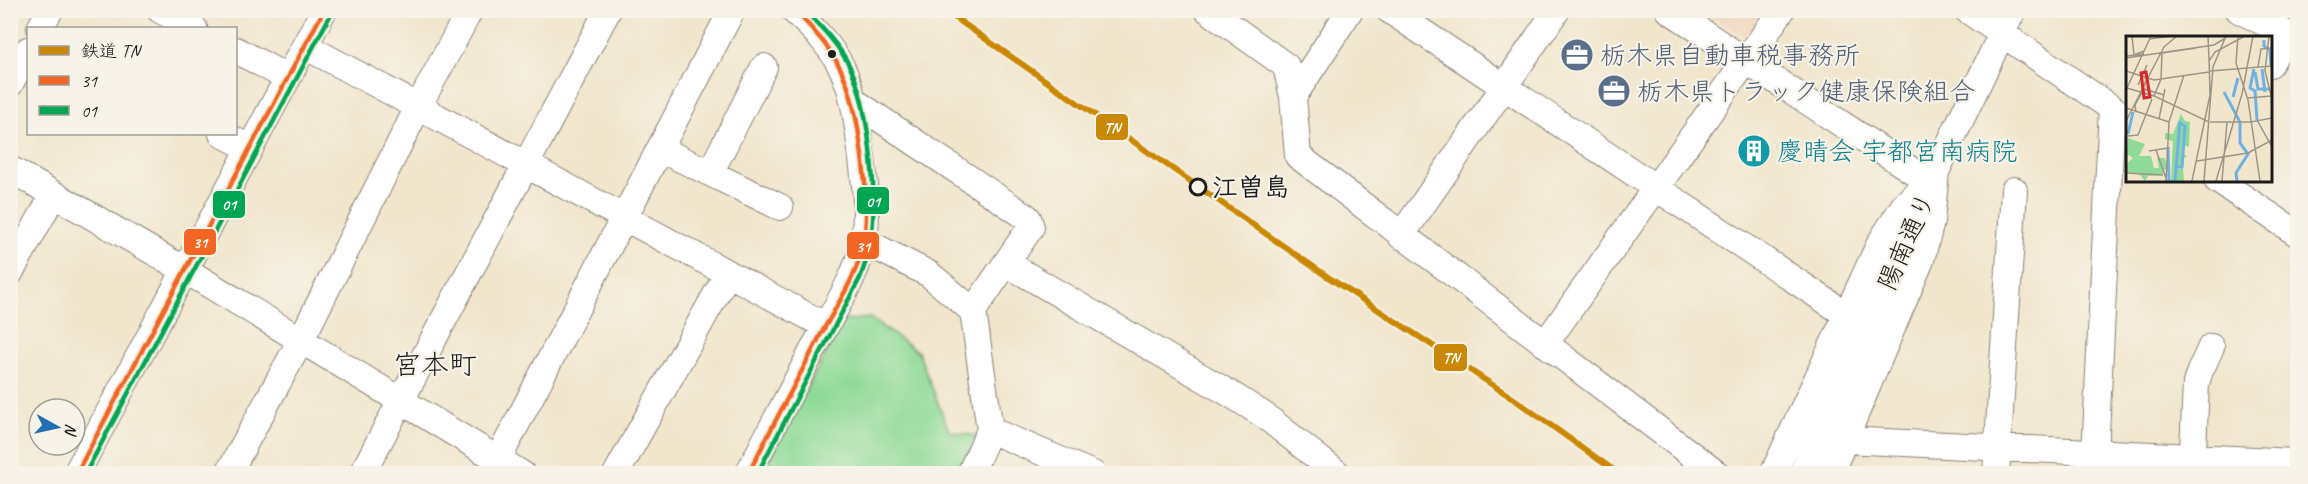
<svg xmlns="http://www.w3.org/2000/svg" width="2308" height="484" viewBox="0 0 2308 484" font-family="Caveat,'Klee One',sans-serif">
<rect width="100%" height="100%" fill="#f7f3e8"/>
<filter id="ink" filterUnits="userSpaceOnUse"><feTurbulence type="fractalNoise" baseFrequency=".0167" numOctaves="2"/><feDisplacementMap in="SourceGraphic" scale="12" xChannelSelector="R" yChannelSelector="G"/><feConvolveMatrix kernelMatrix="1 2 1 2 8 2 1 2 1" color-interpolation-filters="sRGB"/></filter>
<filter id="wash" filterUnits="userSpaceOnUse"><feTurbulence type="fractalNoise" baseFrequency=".008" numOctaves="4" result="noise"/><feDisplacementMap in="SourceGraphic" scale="24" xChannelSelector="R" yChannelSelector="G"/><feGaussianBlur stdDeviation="1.35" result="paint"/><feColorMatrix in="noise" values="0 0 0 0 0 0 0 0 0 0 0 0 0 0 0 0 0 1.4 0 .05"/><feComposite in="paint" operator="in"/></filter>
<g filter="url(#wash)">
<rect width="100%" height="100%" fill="#f1e5cc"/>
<path fill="#f0d5bc" d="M1702 11H1777L1755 42Z"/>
<path fill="#8fda96" stroke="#567b59" stroke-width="1.5" d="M870 318 918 352 949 431 976 436 958 473 762 474 843 321Z"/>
</g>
<g filter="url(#ink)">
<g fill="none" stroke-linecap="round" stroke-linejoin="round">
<defs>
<path id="minor" d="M160 10 194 28
M1208 10 1286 66 1293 97 1298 156 1717 474
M1389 10 1847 315
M1669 10 1928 181
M1967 10 2125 117
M2239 10 2287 34 2270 64
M40 28 50 10
M305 46 826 326
M236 50 288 78
M10 84 28 50
M1293 97 1350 10
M855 102 1028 218 1031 227 973 311
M222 134 250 148
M660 149 780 207
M10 169 185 270 522 474
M710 173 764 67
M2217 180 2298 234
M1401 236 1557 10
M864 241 929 274 973 311 990 430 970 474
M1006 263 1232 395 1265 416 1338 474
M10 273 54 194
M1545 344 1782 10
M990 430 1093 474
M1844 440 2295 462 2294 474
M491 473 732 10
M2192 473 2196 383 2200 371 2211 347
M76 474 324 10
M228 474 301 340 418 107 470 10
M362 474 608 10
M616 474 728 273
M748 474C772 427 797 380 822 333 837 305 860 270 864 238 869 206 864 175 860 143 851 76 844 56 793 10
M1773 474 1880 243 1903 207 1936 172 1931 222 1921 260 1830 474
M1802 474 1936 172 2013 10
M1996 474 2014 190
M2094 474 2112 108"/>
</defs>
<use href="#minor" stroke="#868074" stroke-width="28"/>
<use href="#minor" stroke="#fff" stroke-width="26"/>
<defs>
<path id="bus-1" d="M76 474 324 10
M748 474C772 427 796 382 820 336 835 308 854 281 862 250 870 214 865 176 860 141 851 79 839 54 794 10"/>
<path id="bus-2" d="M85 474 331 14
M757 474 860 278C865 265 869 252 871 239 878 195 869 102 848 63 837 43 821 26 804 10"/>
</defs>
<use href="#bus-1" stroke="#f7f3e8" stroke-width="9"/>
<use href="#bus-2" stroke="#f7f3e8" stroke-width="9"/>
<use href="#bus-1" stroke="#f26522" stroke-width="4.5"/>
<use href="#bus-2" stroke="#00a651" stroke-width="4.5"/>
<defs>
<path id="rail-1" d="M944 10 1328 277 1514 399 1619 474"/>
</defs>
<use href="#rail-1" stroke="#f7f3e8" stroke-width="10"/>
<use href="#rail-1" stroke="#ca8806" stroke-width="6"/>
</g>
</g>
<defs>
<symbol id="office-disc" viewBox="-11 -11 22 22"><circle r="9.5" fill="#5c6f8a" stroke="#f7f3e8"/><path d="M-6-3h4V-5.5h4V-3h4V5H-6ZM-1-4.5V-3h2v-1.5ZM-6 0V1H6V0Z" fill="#fff"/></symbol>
<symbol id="building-disc" viewBox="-11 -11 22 22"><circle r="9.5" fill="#0f9aa8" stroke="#f7f3e8"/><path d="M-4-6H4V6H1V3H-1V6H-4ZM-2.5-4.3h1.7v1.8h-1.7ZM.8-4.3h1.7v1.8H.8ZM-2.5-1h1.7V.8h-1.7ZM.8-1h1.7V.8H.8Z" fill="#fff"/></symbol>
</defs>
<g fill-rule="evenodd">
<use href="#office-disc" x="1558" y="36" width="38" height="38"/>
<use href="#office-disc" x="1595" y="72" width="38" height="38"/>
<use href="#building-disc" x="1735" y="132" width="38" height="38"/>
</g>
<circle fill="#1c1c1c" stroke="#f7f3e8" stroke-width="2" cx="832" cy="54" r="5"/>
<circle fill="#f7f3e8" stroke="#1c1c1c" stroke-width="3" cx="1198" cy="187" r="8"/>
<g text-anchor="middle" stroke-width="4.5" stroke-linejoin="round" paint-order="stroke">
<g font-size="26" fill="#4e5e75" stroke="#f7f3e8" text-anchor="start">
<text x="1600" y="64">栃木県自動車税事務所</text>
<text x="1637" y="100">栃木県トラック健康保険組合</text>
</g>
<g font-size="26" fill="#0d838f" stroke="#f7f3e8" text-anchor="start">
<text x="1777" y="160">慶晴会 宇都宮南病院</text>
</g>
<g font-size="26" font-weight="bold" fill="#1c1c1c" stroke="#f7f3e8" text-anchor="start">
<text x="1212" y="196">江曽島</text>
</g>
<g font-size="26" fill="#1c1c1c" stroke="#f7f3e8">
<text transform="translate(1906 241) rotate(-66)" y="9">陽南通り</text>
</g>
<g font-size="28" fill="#1c1c1c" stroke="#f7f3e8">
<text x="435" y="374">宮本町</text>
</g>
</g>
<g transform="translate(2126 36)">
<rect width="146" height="146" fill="#f1e5cc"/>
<path d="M55 78 59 85 64 86 63 111 57 109 56 116 61 121 56 122 58 145H50L51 133H56L51 130 54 88 60 89 53 85 48 145H45L47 105 39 103V97L47 98ZM2 102 19 108 13 120H25L28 132H33L31 122H39L41 133 37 134V139L22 140 19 145 14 139 0 136V128L7 122 1 118Z" fill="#8fda96"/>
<path fill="none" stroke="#6eb2e3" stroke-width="3" d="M138 4V10L144 14 145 30M128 33 124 52 129 55 131 84M136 33 139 56M129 36 132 53H143M98 56 114 86V107L122 118 110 137 111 145M107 61 112 42M2 98 7 76M42 111 43 145M50 131H56L59 90 54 87M49 145 54 85"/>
<path fill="none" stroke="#9c9586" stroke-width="1.5" d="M6 0 8 19 18 15M82 0 83 24M112 0 110 27 122 64 134 145M143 0 139 35 146 63M24 3 44 0M70 12 36 17 35 43 28 60 83 86M0 20 18 18M0 22 88 9 98 3M83 25 89 16 119 0M132 31 135 13 146 12M0 35 28 44 83 36M84 35 146 30M12 49 21 29M1 52 28 60M0 54 25 0M15 55 38 11 51 0M121 62 146 60M0 72 43 86M10 76 9 69 18 53 38 59M33 83 39 53M131 84 146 111M0 85 19 48M84 86H125L146 82M2 100 12 99 26 63M30 114 41 145M23 115 42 112M71 125 122 117 146 104M0 137 37 139M40 145 43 86 58 39M66 145 84 59 83 21M78 145 87 31 100 0M90 145 116 58 127 0M96 145 101 86"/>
<path fill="#d62828" fill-opacity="0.15" stroke="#d62828" stroke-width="3" d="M20 36 24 61 18 62 15 37Z"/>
<rect width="146" height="146" fill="none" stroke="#1c1c1c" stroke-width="3"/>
</g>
<g stroke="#f7f3e8" stroke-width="2">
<rect x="1095" y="113" width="34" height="28" rx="6" fill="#ca8806"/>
<rect x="856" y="186" width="34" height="29" rx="6" fill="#00a651"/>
<rect x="212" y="190" width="34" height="29" rx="6" fill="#00a651"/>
<rect x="183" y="228" width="34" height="28" rx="6" fill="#f26522"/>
<rect x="846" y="231" width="34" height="29" rx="6" fill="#f26522"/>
<rect x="1433" y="343" width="35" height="29" rx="6" fill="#ca8806"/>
</g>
<g font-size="16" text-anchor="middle" font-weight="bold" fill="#fff">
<text x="1112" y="133">TN</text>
<text x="873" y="207">01</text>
<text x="229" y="210">01</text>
<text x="200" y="248">31</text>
<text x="863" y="252">31</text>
<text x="1451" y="363">TN</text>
</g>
<rect width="2308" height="484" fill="none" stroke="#f7f3e8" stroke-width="36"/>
<rect x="27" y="27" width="210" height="108" fill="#f7f3e8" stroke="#9f9d96" stroke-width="1.5"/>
<rect x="39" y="46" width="30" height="9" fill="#ca8806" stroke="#9f9d96" stroke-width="1.5"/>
<text x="81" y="57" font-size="18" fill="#1c1c1c">鉄道 TN</text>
<rect x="39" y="76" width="30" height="9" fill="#f26522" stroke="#9f9d96" stroke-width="1.5"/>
<text x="81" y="87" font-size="18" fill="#1c1c1c">31</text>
<rect x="39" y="106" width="30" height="9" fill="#00a651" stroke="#9f9d96" stroke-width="1.5"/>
<text x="81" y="117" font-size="18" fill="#1c1c1c">01</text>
<g transform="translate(57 427) rotate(98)"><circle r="28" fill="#f7f3e8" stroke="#9f9d96" stroke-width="1.5"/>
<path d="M0-4.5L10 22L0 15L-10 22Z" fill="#1f6fb2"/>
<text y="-9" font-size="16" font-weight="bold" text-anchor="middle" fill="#1c1c1c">N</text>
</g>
</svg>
